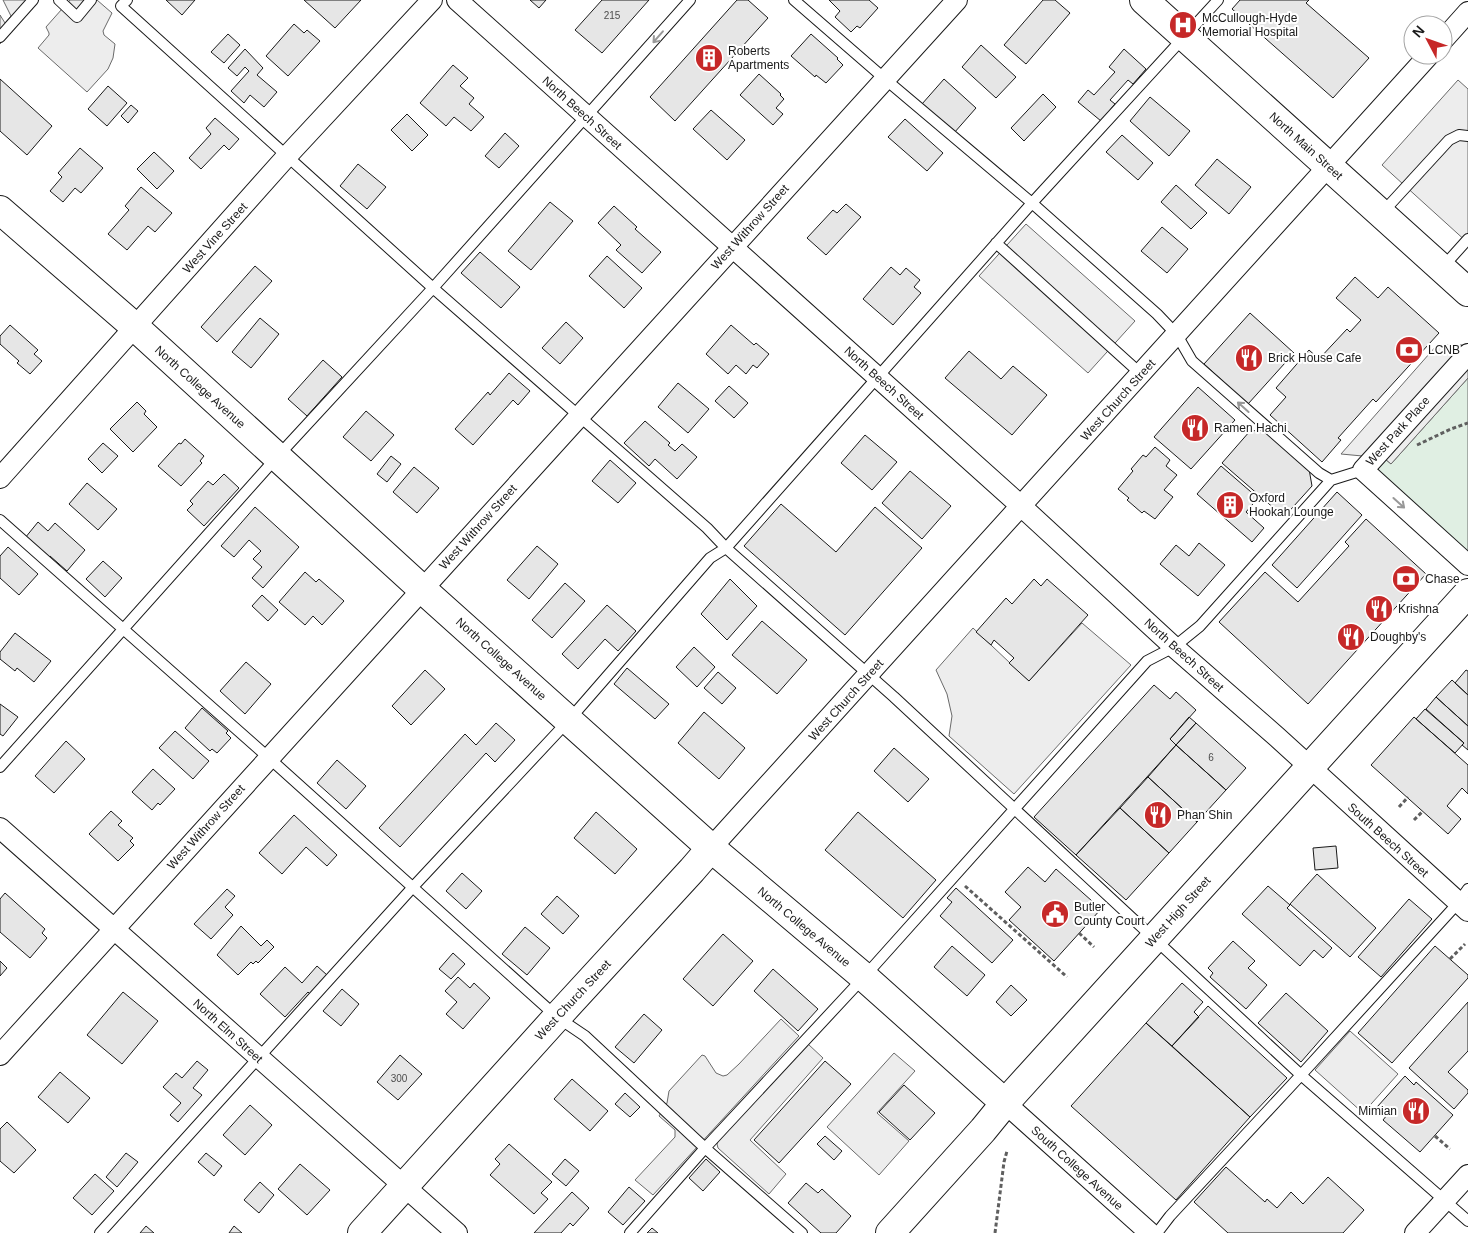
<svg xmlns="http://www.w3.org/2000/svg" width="1468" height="1233" viewBox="0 0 1468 1233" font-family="Arial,sans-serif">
<rect width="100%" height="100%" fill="#fff"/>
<path fill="#e0efe3" stroke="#6a6a6a" d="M1468 378V554L1383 481 1378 469 1384 458 1391 464Z"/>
<path fill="#ededed" stroke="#6a6a6a" d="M3 0H39L0 44V15L5 23 11 16Z
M70 0H97L112 13 103 31 104 35 115 44 113 58 108 69 87 92 38 48 49 35V33L46 27Z
M1458 80 1468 89V243L1382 165Z
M1026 224 1135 321 1088 373 979 276Z
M1437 345H1462L1468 350V378L1391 464 1384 458 1341 454Z
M1082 623 1131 665 1014 794 949 736 952 716 947 694 936 670 973 628 1029 681Z
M781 1019 799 1036 653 1195 635 1180 675 1137V1130L659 1116 667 1103 669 1091 702 1055 705 1056 716 1073 723 1076 727 1075 739 1064Z
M1350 1031 1398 1074 1363 1113 1315 1070Z
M808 1044 823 1058 750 1140 786 1174 769 1194 718 1148 717 1144 719 1139Z
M894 1053 915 1071 877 1113 909 1141 879 1175 827 1127Z"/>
<path fill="#e6e6e6" stroke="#1a1a1a" d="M166 0H195L182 15Z
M304 0H361L335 28Z
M530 0H546L539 8Z
M602 0H649L602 53 575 30Z
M737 0H748L768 18 675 121 650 97Z
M829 0H869L878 8 860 28 857 26 851 32 835 17 840 11Z
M1043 0H1055L1070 13 1026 64 1004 45Z
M1240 0H1309L1306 3 1369 58 1333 98 1232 9Z
M294 24 304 33 307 30 320 41 288 76 266 56Z
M228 34 240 45 224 63 211 52Z
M811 34 838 58 837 59 843 65 826 83 816 75 815 77 791 56Z
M981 45 1016 77 996 98 962 67Z
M245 49 263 68 257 75 277 92 264 107 250 95 244 103 231 91 249 71 245 67 237 76 228 68Z
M1124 49 1146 69 1133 84 1128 80 1110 100 1115 104 1101 121 1078 102 1088 90 1094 95 1115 72 1109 67Z
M453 65 468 78 460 86 474 98 469 104 484 117 471 131 454 117 446 126 420 103Z
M759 74 781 94 780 95 784 99 776 108 783 114 773 125 740 95Z
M0 79 52 126 27 155 0 131Z
M944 79 976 108 954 133 922 104Z
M108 86 127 103 107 126 88 109Z
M1043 94 1056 107 1024 141 1011 128Z
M1150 97 1190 131 1169 156 1130 121Z
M131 105 138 111 128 123 121 116Z
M711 110 745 140 727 160 693 129Z
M407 114 428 135 412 151 391 130Z
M215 118 239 139 229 150 224 145 201 169 189 158 211 134 206 128Z
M905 119 943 153 927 171 888 137Z
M505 133 519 146 499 168 485 156Z
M1122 135 1153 163 1138 180 1106 152Z
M80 148 103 168 81 193 75 188 63 202 50 191 62 177 58 173Z
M154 152 174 171 157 189 137 169Z
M1217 159 1251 187 1229 214 1195 185Z
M358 164 386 187 367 209 340 186Z
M1176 185 1207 213 1191 229 1161 202Z
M141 187 172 213 155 232 148 226 127 250 108 234 129 210 125 206Z
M550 202 573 221 531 270 508 251Z
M846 204 861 217 826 255 807 238 833 210 837 213Z
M614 206 637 227 635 229 661 252 642 273 616 250 621 245 598 223Z
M1162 227 1188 249 1167 273 1141 251Z
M480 252 520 287 501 308 461 273Z
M607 256 642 288 624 308 589 276Z
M255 266 272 281 217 342 201 327Z
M891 267 900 275 906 268 920 280 914 287 921 293 893 325 863 299Z
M1355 277 1378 298 1388 287 1439 333 1376 402 1373 399 1338 438 1341 440 1322 462 1270 415 1286 397 1276 388 1309 350 1319 359 1347 329 1350 332 1361 320 1336 298Z
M1250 313 1294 353 1248 404 1204 364Z
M260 318 279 334 251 368 232 352Z
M566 322 583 338 560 364 542 348Z
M10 325 38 350 34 354 42 361 30 374 17 363 19 361 0 344V336Z
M731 325 754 345 756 343 769 354 757 368 753 365 746 374 736 365 728 374 706 354Z
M969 351 1001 379 1013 366 1047 395 1012 435 945 378Z
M323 360 342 377 307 416 288 399Z
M509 373 530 391 518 405 513 400 473 445 455 429 488 392 490 395Z
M678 383 709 409 688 433 658 407Z
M729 386 748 403 734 418 715 401Z
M1198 387 1235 420 1191 469 1154 437Z
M137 402 146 411 144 414 157 427 133 452 110 429Z
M366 411 394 435 371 461 343 437Z
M645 421 670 443 668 445 675 451 682 444 697 457 677 479 655 459 649 466 624 443Z
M1265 430 1309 469 1312 486 1284 517 1222 463 1250 431Z
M865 435 897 462 872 490 841 463Z
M185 439 204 456 200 461 202 463 181 486 158 466 179 443 181 444Z
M103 443 118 456 102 473 88 459Z
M1155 447 1170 460 1166 466 1177 475 1164 490 1173 497 1155 519 1144 511 1142 513 1127 500 1129 498 1118 489 1133 471 1131 469 1143 455 1146 457Z
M391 456 401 464 387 482 377 474Z
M610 460 636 483 618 503 592 481Z
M1221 466 1258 498 1246 512 1264 528 1252 542 1197 494Z
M414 467 439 488 417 513 393 492Z
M910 471 951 506 922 539 882 503Z
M224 474 239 488 204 526 187 510 193 504 190 501 208 481 213 485Z
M87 483 117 509 98 530 69 504Z
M1337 492 1362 515 1297 588 1272 565Z
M781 504 836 552 875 507 922 548 845 635 744 546Z
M255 507 299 547 263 588 252 578 262 567 253 559 261 551 249 540 234 557 221 546Z
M1366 519 1426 574 1308 704 1219 622 1265 572 1298 602 1349 546 1345 542Z
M38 522 48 531 55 523 85 550 67 571 50 556 48 558 25 538Z
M1199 543 1225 565 1198 596 1160 564 1176 545 1189 556Z
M537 546 558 564 529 599 507 580Z
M8 547 38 574 19 595 0 578V556Z
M103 561 122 578 105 597 86 579Z
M305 572 316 582 319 579 344 601 322 625 313 616 305 625 279 602Z
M730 579 757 606 727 640 701 614Z
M1034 579 1041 586 1047 579 1088 615 1029 681 1009 663 1014 658 994 640 991 645 976 632 1006 598 1012 604Z
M565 583 585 601 552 638 532 620Z
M262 595 278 610 268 621 252 606Z
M607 605 636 631 618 651 605 639 578 669 562 654Z
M762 621 807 660 777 694 732 655Z
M15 633 51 661 34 682 17 668 15 671 0 659V652Z
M694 647 715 667 697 687 676 667Z
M246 662 271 684 245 714 220 691Z
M627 668 669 704 655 719 614 684Z
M425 670 445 689 411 725 392 706Z
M1466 670 1468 671V695L1455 683Z
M718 672 736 688 722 704 704 688Z
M1452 680 1468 695V726L1436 697Z
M1154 685 1170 699 1176 692 1196 710 1170 739 1176 745 1076 855 1034 817Z
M1436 697 1468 726V750L1462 745 1464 743 1426 709Z
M0 704 18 717 3 736 0 734Z
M202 708 228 731 226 733 231 738 217 753 212 749 210 751 185 728Z
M1425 709 1464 743 1455 753 1416 719Z
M704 712 745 748 719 779 678 743Z
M1189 717 1196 723 1176 745 1170 739Z
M1414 717 1468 765V794L1462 788 1447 806 1461 819 1448 834 1371 765Z
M496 723 515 740 495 762 486 753 400 847 379 828 465 734 476 745Z
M1196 723 1246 768 1226 790 1176 745Z
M175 731 209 761 193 779 159 748Z
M66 741 85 759 54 793 35 776Z
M1176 745 1226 790 1197 822 1148 777Z
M894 748 929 779 908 802 874 771Z
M337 760 366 786 346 809 317 783Z
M153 769 175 789 160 805 158 803 152 810 132 792Z
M1148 777 1197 822 1169 853 1120 808Z
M1120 808 1169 853 1126 900 1076 855Z
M111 811 122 821 118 825 133 838 130 841 134 845 118 861 89 834Z
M596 812 637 849 615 874 574 838Z
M858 812 936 880 903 918 825 850Z
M294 815 337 855 327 866 306 847 282 874 259 853Z
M1336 846 1338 868 1315 870 1313 848Z
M1028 867 1045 882 1056 869 1101 909 1054 961 1009 920 1021 907 1005 892Z
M462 873 482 891 466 909 446 891Z
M1317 874 1376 928 1350 957 1290 904Z
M1268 886 1290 905 1287 908 1332 948 1323 958 1314 950 1300 966 1242 914Z
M956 888 1013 940 992 963 940 916 952 902 947 898Z
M227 889 235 896 225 907 233 915 211 939 194 924Z
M5 893 45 929 42 933 47 938 30 958 0 932V899Z
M557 896 579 916 563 934 541 914Z
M1409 899 1432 919 1381 977 1358 957Z
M241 926 261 946 267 940 274 947 258 963 256 961 253 964 251 962 238 975 217 955Z
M525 927 550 948 527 975 502 954Z
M723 934 753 961 713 1006 683 979Z
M1233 941 1255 961 1248 968 1267 985 1246 1009 1210 977 1213 973 1208 968Z
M952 946 985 975 967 996 934 967Z
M1435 946 1468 975V978L1392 1063 1358 1033Z
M453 953 465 964 451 979 439 969Z
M0 961 7 968 0 976Z
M317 966 327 975 310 994 308 992 285 1017 260 994 285 967 302 983Z
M773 969 818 1009 798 1031 754 991Z
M458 977 470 988 474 983 490 998 463 1029 446 1014 457 1002 445 991Z
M1182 983 1203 1002 1194 1012 1199 1017 1172 1046 1146 1023Z
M1011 985 1027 1000 1011 1016 996 1002Z
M342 989 359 1004 341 1026 323 1011Z
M123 992 158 1021 122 1064 87 1035Z
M1286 993 1328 1031 1301 1062 1258 1023Z
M1468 1002V1051L1448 1072 1468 1090V1093L1454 1109 1409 1068Z
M1208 1006 1287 1078 1250 1117 1172 1046Z
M644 1014 662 1030 634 1063 615 1047Z
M1146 1023 1250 1117 1176 1200 1071 1106Z
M400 1055 422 1074 398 1100 377 1082Z
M197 1061 208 1070 193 1088 202 1095 178 1122 170 1115 181 1103 163 1087 176 1073 182 1078Z
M825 1061 851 1084 779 1163 754 1140Z
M60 1072 90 1098 68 1123 38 1097Z
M1405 1076 1414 1085 1416 1082 1453 1115 1420 1152 1383 1120 1387 1115 1377 1107Z
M572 1079 608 1111 590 1131 554 1099Z
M904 1085 935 1113 910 1140 879 1112Z
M625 1093 640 1107 630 1117 615 1104Z
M250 1105 272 1125 245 1155 223 1135Z
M7 1122 36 1150 14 1173 0 1161V1129Z
M825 1136 842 1151 834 1160 817 1144Z
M509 1144 552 1182 541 1193 548 1199 534 1214 490 1175 500 1164 495 1159Z
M126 1153 138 1162 117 1187 106 1177Z
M206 1153 222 1166 214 1176 198 1162Z
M565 1159 579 1171 566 1186 552 1174Z
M706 1159 720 1172 703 1191 689 1178Z
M300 1164 330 1190 307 1215 278 1189Z
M1226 1167 1265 1202 1267 1199 1277 1208 1291 1192 1303 1204 1328 1177 1364 1210 1343 1233H1228L1194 1202Z
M95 1174 114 1191 92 1215 73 1198Z
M260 1182 274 1195 259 1213 244 1200Z
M806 1183 818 1193 822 1189 851 1216 836 1233H821L788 1203Z
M629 1187 645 1201 623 1225 608 1212Z
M572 1192 589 1208 573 1226 570 1223 561 1233H534Z
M146 1226 154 1233H140Z
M234 1226 242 1233H229Z
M652 1228 658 1233H647Z"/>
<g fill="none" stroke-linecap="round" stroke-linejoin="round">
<defs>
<path id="lane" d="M59 0 77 17 91 0
M127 0 121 6 433 288 707 528 726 548 894 697 1301 1075 1468 1221
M794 0 885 79 1032 203 1157 314 1177 335 1192 361 1319 473 1331 480
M0 37 33 0
M1382 213 1449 140 1459 135 1468 136
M996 243 1141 374
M1442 268 1468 239
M0 520 269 758 557 1017 585 1036 705 1148 802 1233
M0 767 277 457 433 288 690 0
M100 1233 413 887 569 720 710 558 726 548 1032 203 1218 0
M630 1233 705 1148 864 977 1147 661 1174 647 1200 626 1331 480 1363 470
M1157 1233 1170 1216 1301 1075 1458 903 1468 889"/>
<path id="street" d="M457 0 1021 506 1174 647 1277 737 1468 911
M1443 40 1468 12
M1468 354 1363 470 1468 565
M0 478 288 155 432 0
M0 828 457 1233
M711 848 1429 55
M0 1055 957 0
M1005 1103 1150 1233
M1415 1233 1468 1175"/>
<path id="secondary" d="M1144 0 1468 292
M0 210 135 327 422 589 711 848
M890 1233 983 1130 1005 1103"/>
<path id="highway" d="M362 1233 557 1017 692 870 711 848 864 977 1005 1103 1468 593"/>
</defs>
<use href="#lane" stroke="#1a1a1a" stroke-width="12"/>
<use href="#street" stroke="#1a1a1a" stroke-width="22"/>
<use href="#secondary" stroke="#1a1a1a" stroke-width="30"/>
<use href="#highway" stroke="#1a1a1a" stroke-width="30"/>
<path stroke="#5f5f5f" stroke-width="3" stroke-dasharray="4 2.5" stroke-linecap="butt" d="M1417 445 1451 429 1468 423
M1399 807 1408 797
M1414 820 1423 811
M965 886 1067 977
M1079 933 1094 947
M1450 959 1465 944
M1435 1136 1450 1149
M995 1233 1004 1162 1007 1151"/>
<use href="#lane" stroke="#fff" stroke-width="10"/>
<use href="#street" stroke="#fff" stroke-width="20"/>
<use href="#secondary" stroke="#fff" stroke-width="28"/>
<use href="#highway" stroke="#fff" stroke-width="28"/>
</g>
<defs><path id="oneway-shaft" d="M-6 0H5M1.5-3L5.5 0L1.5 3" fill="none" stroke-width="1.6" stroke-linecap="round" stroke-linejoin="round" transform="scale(1.25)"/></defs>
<g stroke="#989898">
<use href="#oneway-shaft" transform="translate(658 37) rotate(131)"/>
<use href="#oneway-shaft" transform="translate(1243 407) rotate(-138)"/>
<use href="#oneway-shaft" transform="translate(1399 503) rotate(42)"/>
</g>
<defs>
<symbol id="hospital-disc" viewBox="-11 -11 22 22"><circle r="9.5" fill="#c62828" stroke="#fff"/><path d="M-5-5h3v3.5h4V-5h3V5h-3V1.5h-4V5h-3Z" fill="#fff"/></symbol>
<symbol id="building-disc" viewBox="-11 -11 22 22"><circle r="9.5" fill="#c62828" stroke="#fff"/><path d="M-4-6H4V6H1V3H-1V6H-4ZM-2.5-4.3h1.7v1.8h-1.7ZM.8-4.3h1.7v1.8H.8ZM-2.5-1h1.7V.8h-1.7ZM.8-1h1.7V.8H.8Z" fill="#fff"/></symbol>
<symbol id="bank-disc" viewBox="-11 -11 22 22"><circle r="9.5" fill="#c62828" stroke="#fff"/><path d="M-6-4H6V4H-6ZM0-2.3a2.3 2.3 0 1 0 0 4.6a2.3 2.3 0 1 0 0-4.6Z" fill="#fff"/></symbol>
<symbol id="restaurant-disc" viewBox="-11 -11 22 22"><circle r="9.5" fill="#c62828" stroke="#fff"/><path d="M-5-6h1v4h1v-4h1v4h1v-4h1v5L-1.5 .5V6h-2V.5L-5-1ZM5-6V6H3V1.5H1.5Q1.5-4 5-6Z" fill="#fff"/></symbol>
<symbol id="civic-disc" viewBox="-11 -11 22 22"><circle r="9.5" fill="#c62828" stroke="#fff"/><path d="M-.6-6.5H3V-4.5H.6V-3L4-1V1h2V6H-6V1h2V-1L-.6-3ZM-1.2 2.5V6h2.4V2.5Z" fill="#fff"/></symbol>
</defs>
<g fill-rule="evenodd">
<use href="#hospital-disc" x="1167" y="9" width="32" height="32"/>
<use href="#building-disc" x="693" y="42" width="32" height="32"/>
<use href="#bank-disc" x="1393" y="334" width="32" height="32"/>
<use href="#restaurant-disc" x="1233" y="342" width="32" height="32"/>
<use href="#restaurant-disc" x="1179" y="412" width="32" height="32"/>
<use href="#building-disc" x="1214" y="489" width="32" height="32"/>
<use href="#bank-disc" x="1390" y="563" width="32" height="32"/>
<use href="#restaurant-disc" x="1363" y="593" width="32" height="32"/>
<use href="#restaurant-disc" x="1335" y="621" width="32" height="32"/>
<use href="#restaurant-disc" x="1142" y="799" width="32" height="32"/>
<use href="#civic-disc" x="1039" y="898" width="32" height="32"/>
<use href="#restaurant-disc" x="1400" y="1095" width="32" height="32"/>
</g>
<g text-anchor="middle" stroke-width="4" stroke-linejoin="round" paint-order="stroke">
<g font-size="10" fill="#4d4d4d">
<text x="612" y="19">215</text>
<text x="1211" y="761">6</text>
<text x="399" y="1082">300</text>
</g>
<g font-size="12" fill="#1a1a1a" stroke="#fff" text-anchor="start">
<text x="1202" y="22">McCullough-Hyde<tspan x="1202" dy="14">Memorial Hospital</tspan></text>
<text x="728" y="55">Roberts<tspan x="728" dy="14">Apartments</tspan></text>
<text x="1428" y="354">LCNB</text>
<text x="1268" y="362">Brick House Cafe</text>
<text x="1214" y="432">Ramen Hachi</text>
<text x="1249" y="502">Oxford<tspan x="1249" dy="14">Hookah Lounge</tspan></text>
<text x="1425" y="583">Chase</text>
<text x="1398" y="613">Krishna</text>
<text x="1370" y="641">Doughby's</text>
<text x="1177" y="819">Phan Shin</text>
<text x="1074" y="911">Butler<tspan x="1074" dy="14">County Court</tspan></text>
<text x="1397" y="1115" text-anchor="end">Mimian</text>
</g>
<g font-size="12" fill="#1a1a1a" stroke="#fff">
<text transform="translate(582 113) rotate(42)" y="4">North Beech Street</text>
<text transform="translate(1306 146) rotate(42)" y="4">North Main Street</text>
<text transform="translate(750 227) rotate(-48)" y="4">West Withrow Street</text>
<text transform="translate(215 238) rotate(-48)" y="4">West Vine Street</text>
<text transform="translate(884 383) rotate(42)" y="4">North Beech Street</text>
<text transform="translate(200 387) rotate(42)" y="4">North College Avenue</text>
<text transform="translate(1118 400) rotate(-48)" y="4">West Church Street</text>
<text transform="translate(1398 431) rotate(-48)" y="4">West Park Place</text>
<text transform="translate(478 527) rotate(-48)" y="4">West Withrow Street</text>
<text transform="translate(1184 655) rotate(42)" y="4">North Beech Street</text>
<text transform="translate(501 659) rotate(42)" y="4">North College Avenue</text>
<text transform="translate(846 700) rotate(-48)" y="4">West Church Street</text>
<text transform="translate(206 827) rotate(-48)" y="4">West Withrow Street</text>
<text transform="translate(1388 840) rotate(42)" y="4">South Beech Street</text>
<text transform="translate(1178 912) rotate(-48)" y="4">West High Street</text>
<text transform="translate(804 927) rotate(40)" y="4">North College Avenue</text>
<text transform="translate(573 1000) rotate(-47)" y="4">West Church Street</text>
<text transform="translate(228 1031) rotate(42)" y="4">North Elm Street</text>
<text transform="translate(1077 1168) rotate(42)" y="4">South College Avenue</text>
</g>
</g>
<g transform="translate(1428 40) rotate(311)"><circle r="24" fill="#ffffff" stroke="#a3a3a3"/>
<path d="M0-4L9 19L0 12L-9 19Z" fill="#c62828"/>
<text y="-8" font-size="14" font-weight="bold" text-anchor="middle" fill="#1a1a1a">N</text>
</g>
</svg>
